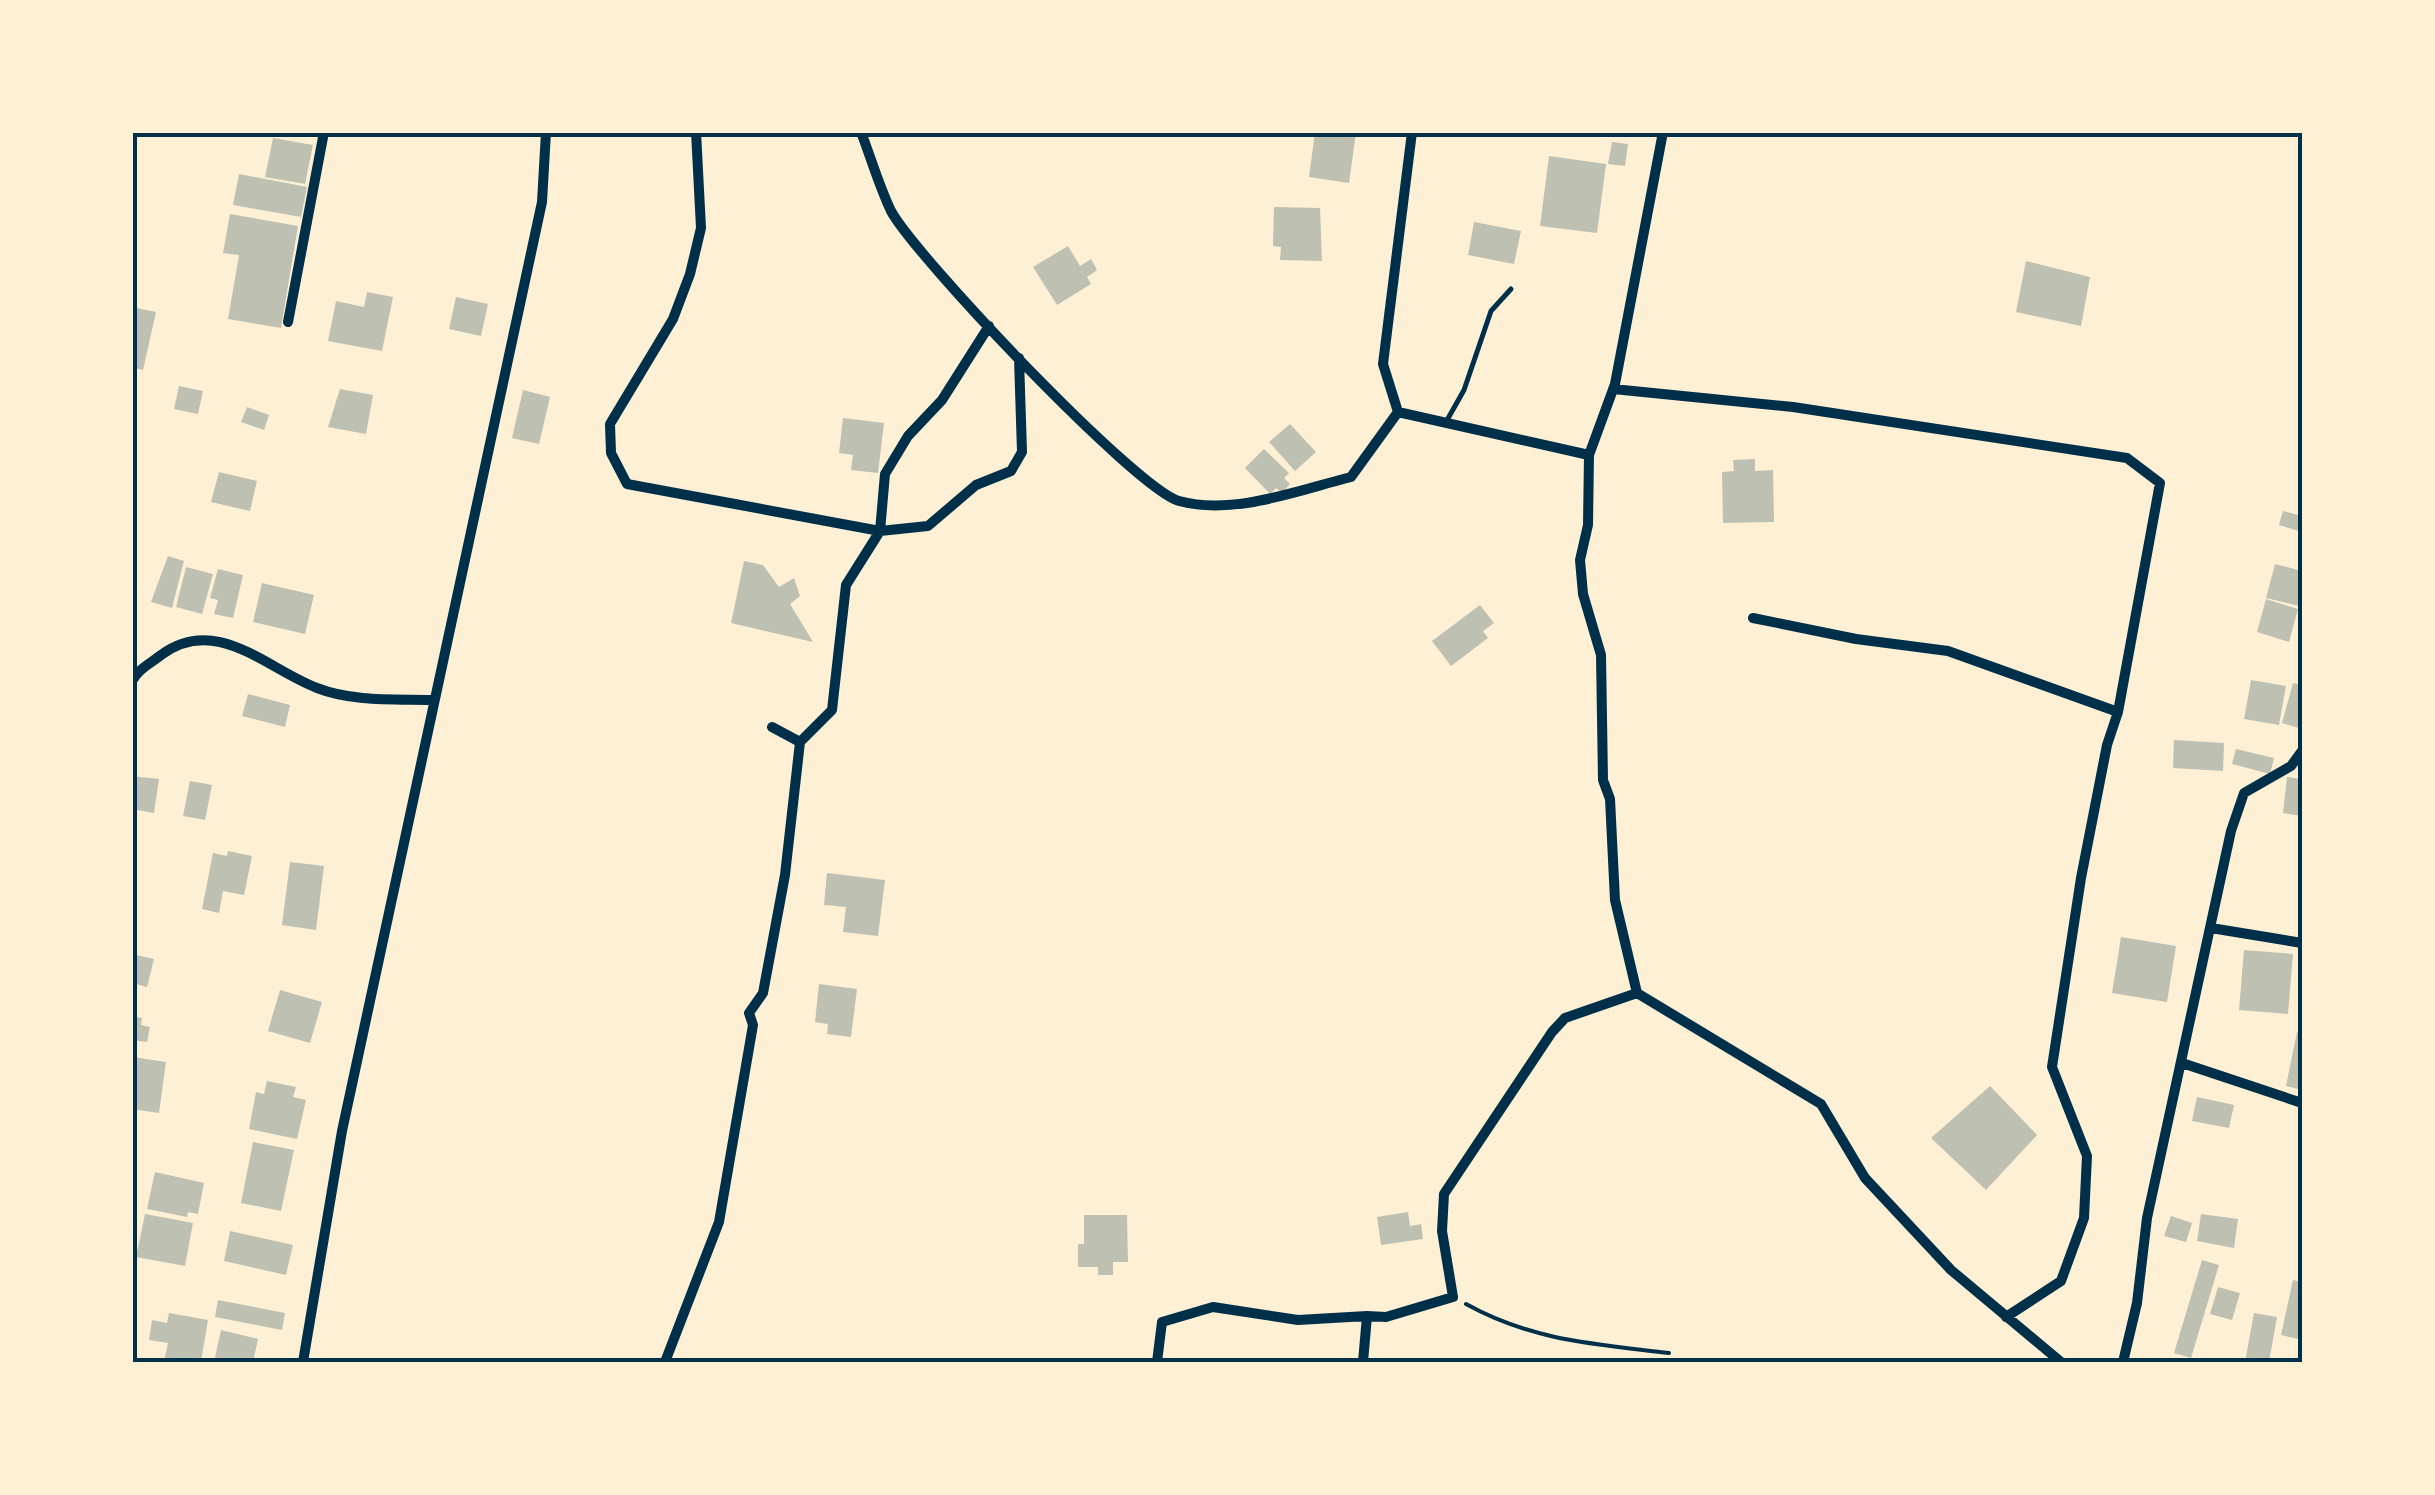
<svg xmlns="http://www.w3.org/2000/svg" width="2435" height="1495" viewBox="0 0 2435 1495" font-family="'Work Sans',sans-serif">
<rect width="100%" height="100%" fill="#fdf0d5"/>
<path fill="#bec0b2" d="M1315 132H1356L1349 183 1309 177Z
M273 138 313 145 305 184 265 177Z
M1612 142 1628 144 1625 166 1608 164Z
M1549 156 1606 164 1597 233 1540 226Z
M239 174 307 187 301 217 233 205Z
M1274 207 1320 208 1322 261 1280 260 1281 247 1273 246Z
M230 214 298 226 281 328 228 319 239 255 223 253Z
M1474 222 1521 231 1514 264 1468 255Z
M1068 246 1080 266 1091 259 1097 270 1087 277 1091 284 1057 305 1033 267Z
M2026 261 2090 277 2081 326 2016 312Z
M367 292 393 297 382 351 328 341 336 301 364 307Z
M456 297 488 304 481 336 449 329Z
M132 307 156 312 143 370 132 367Z
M179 386 203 391 198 414 174 409Z
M340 389 373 395 366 434 328 427Z
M523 390 550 397 539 444 512 438Z
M247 407 269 415 264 430 241 422Z
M843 418 884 423 878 473 851 470 853 455 839 453Z
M1290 424 1316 452 1295 471 1269 442Z
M1264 449 1289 473 1284 478 1290 484 1282 493 1276 488 1270 494 1245 468Z
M1755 459V471L1773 470 1774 522 1723 523 1722 472 1734 471 1733 460Z
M219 472 257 481 250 511 211 502Z
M2283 511 2302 516V532L2279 525Z
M168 556 184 561 172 608 151 602Z
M744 561 763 565 779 587 794 578 800 596 790 604 813 642 731 623Z
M2275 564 2302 571 2299 606 2266 598Z
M186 567 213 574 202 614 176 607Z
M218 569 243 575 233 618 214 614 218 600 210 598Z
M262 583 314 595 305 634 253 622Z
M2266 599 2298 609 2289 642 2257 632Z
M1480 605 1494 623 1483 631 1488 638 1451 666 1432 641Z
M2251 680 2286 686 2279 725 2244 719Z
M2293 683 2302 685V729L2282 723Z
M248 694 290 705 285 727 242 716Z
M2174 740 2224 743 2223 771 2173 768Z
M2236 749 2274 758 2270 774 2232 764Z
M132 776 159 779 154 813 132 809Z
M2287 777 2302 779V816L2283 813Z
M190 781 212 785 205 820 183 816Z
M228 851 252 856 244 895 223 891 219 913 202 909 213 853 227 856Z
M290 862 324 866 316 930 282 925Z
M827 873 885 880 878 936 843 932 846 907 824 905Z
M2121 937 2176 946 2167 1002 2112 993Z
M2244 950 2293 954 2288 1014 2239 1010Z
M132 954 154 959 147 987 132 983Z
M819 984 857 989 851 1037 827 1034 828 1024 815 1022Z
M280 990 322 1002 310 1043 268 1031Z
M132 1016 142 1018 141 1025 150 1027 147 1042 132 1040Z
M2297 1032 2302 1033V1090L2286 1086Z
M133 1057 166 1062 159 1113 132 1109Z
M267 1081 296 1087 293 1097 306 1100 297 1139 249 1129 256 1092 264 1094Z
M1990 1086 2037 1135 1986 1190 1931 1138Z
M2197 1097 2234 1105 2229 1128 2192 1121Z
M253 1142 294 1150 281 1211 241 1203Z
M155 1172 204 1183 198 1214 188 1212 187 1217 147 1209Z
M1408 1212 1410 1226 1421 1224 1423 1239 1381 1245 1377 1217Z
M145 1214 193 1223 185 1266 136 1257Z
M2201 1214 2238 1219 2234 1248 2197 1241Z
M1084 1215H1127L1128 1262H1113V1275H1098V1267H1078V1244H1084Z
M2171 1216 2192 1223 2186 1242 2164 1236Z
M230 1231 293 1245 286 1275 224 1261Z
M2202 1260 2219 1265 2191 1358 2174 1353Z
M2293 1280 2302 1282V1340L2281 1335Z
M2218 1287 2240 1293 2232 1320 2210 1314Z
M218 1300 285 1313 282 1330 215 1317Z
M169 1313 208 1320 201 1362H164L168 1343 149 1340 152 1320 167 1323Z
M2254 1313 2277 1317 2269 1362H2245Z
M221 1330 258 1339 253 1362H214Z"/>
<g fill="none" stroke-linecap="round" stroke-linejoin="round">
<path stroke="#003049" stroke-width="4" d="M1466 1304C1533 1341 1595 1344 1669 1353"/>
<path stroke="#003049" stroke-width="5" d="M1446 422 1464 390 1491 311 1511 289"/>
<path stroke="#003049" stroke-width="10" d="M696 132 701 228 690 274 673 319 610 424 611 453 627 484 880 531 928 526 976 485 1011 471 1022 452 1019 358
M861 132C871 158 879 186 891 211 916 257 1135 488 1179 501 1233 516 1299 490 1351 477L1398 412 1589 455
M288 322 324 132
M1613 389 1793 407 2127 458 2160 483 2118 712 2107 745 2081 878 2052 1067 2087 1156 2084 1218 2061 1281 2006 1317
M1398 412 1383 364 1412 132
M1753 618 1856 639 1948 651 2118 712
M132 681C138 669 151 663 161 655 216 614 267 669 317 688 353 702 394 699 432 700
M772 727 800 742
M2211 928 2302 943
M1637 993 1615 900 1610 799 1603 780 1601 655 1583 594 1580 560 1588 525 1589 455 1615 384 1663 132
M2182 1063 2302 1103
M303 1362 342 1131 542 202 546 132
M665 1362 719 1222 753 1025 749 1013 763 993 785 875 800 742 832 710 846 585 880 531 885 474 908 436 942 400 989 326
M1157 1362 1162 1322 1213 1307 1298 1320 1367 1316
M1363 1362 1367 1316 1386 1317 1453 1297 1442 1231 1444 1194 1552 1032 1565 1018 1637 993 1821 1104 1865 1178 1951 1270 2061 1362
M2123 1362 2137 1303 2147 1218 2231 831 2244 793 2291 766 2302 751"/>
</g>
<rect width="2435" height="1495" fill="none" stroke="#fdf0d5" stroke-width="270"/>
<rect x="135" y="135" width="2165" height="1225" fill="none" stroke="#003049" stroke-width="4"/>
</svg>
